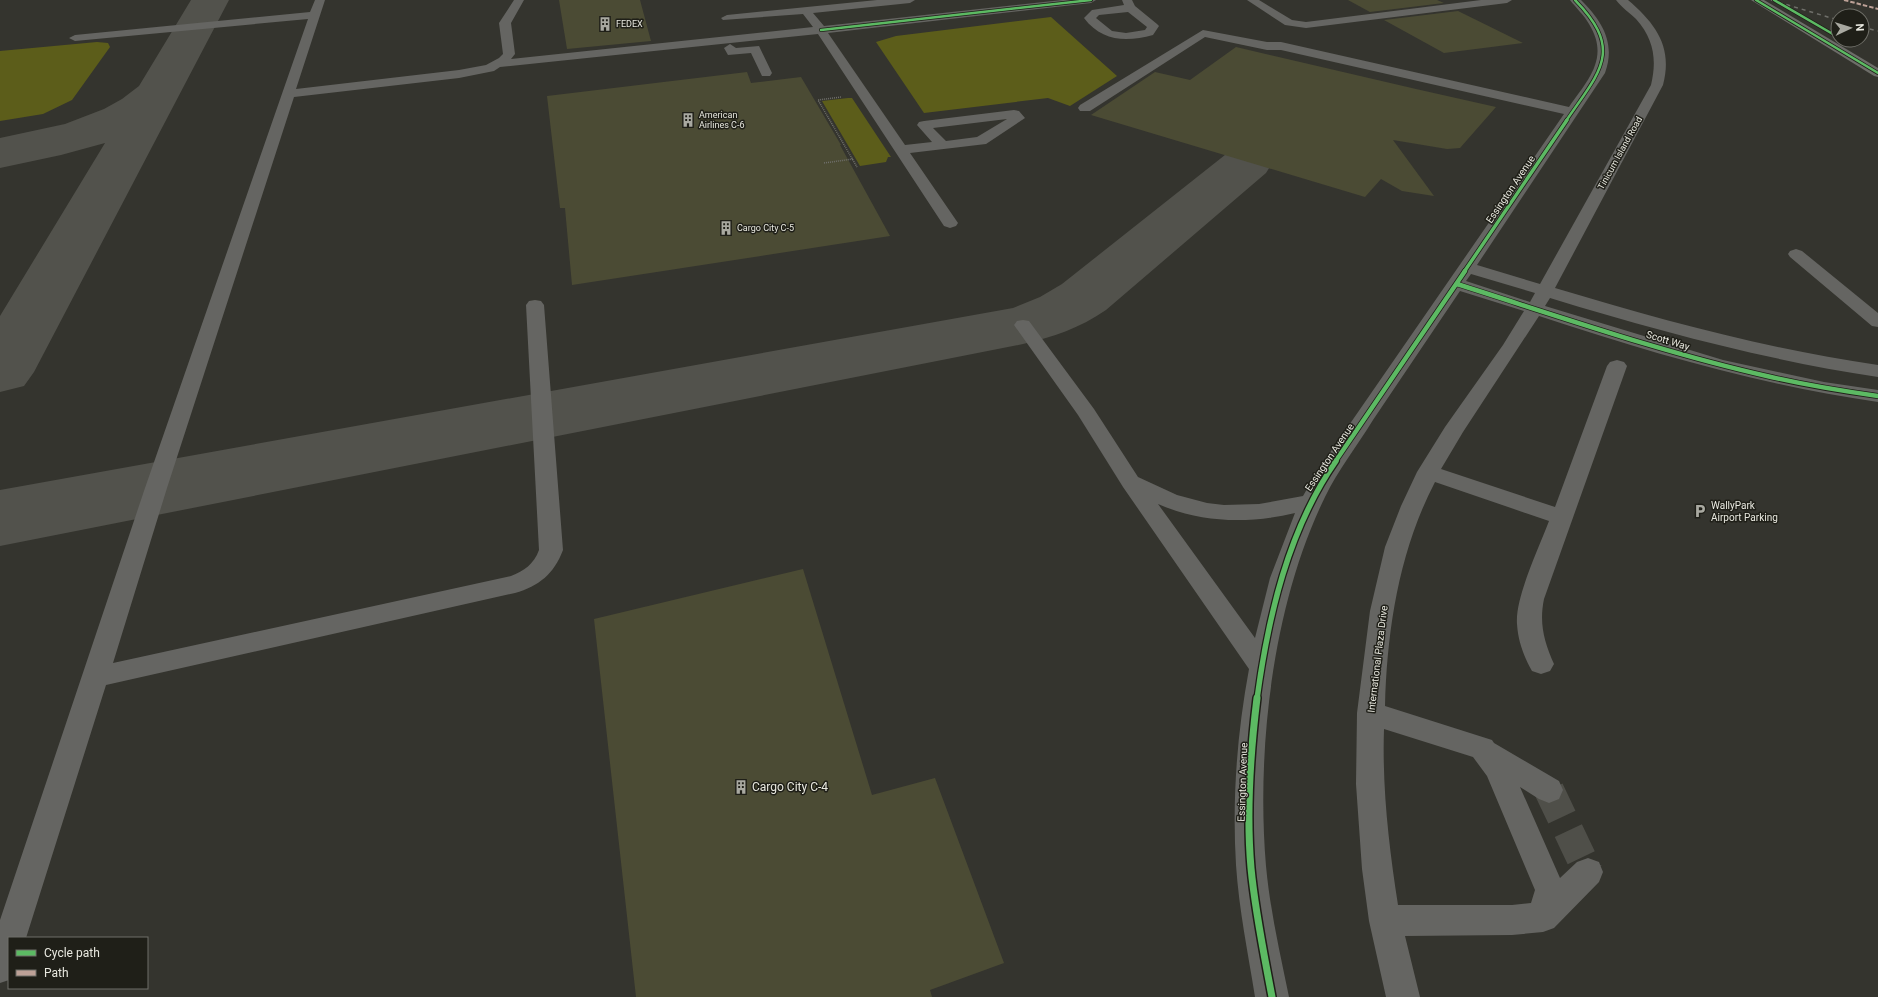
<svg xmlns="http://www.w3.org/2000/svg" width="1878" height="997" viewBox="0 0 1878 997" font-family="Roboto,sans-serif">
<rect width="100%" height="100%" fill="#34342e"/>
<path fill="#5c5d1a" d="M1051 17 1117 76 1070 106 1048 98 924 113 876 42 896 36Z
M97 42 108 43 110 47 72 100 43 114 0 121V51Z
M848 98H852L891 157H888L886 162 860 166 822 101Z"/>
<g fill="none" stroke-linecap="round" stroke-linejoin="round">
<path fill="#52524c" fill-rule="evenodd" d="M191 0H229L34 372 24 386 0 392V316L105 143 61 155 0 168V138L65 124 104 109 122 99 139 86Z
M1248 147 1266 151 1273 162 1266 173 1106 310C1080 328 1053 337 1023 344L0 546V490L1013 308 1040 297 1062 284 1230 151Z"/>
</g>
<path fill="#4b4b34" d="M559 0H640L651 41 567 49Z
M1348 0H1437L1444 3 1370 12Z
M1458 11 1523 43 1444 53 1384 20Z
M1236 47 1416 89 1496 107 1460 148 1447 149 1393 140 1434 196 1402 191 1381 179 1365 197 1091 115 1155 72 1190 80Z
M747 72 751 83 801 77 841 145H840L890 236 572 285 565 208H560L547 96Z
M803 569 872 795 935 778 1004 963 930 990 932 997H636L594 619Z"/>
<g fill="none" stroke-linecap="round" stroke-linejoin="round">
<path stroke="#4f4f49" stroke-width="30" stroke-dasharray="30 15" stroke-linecap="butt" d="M1549 790 1588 872"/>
<path stroke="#6f6f6b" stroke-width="1.5" stroke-dasharray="1 1" stroke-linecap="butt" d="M841 97 818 100 857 167
M824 163 853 159"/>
<path fill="#656562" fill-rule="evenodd" d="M315 0H325L296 89 459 70 486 65 499 58 503 54 499 23 514 0H524L511 23 515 54 511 59 813 27 803 14 723 20 721 18 727 15 877 0H915L910 3 813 13 824 26 1062 0H1096L1091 3 828 33 905 145 932 142 917 125 919 122 924 121 1014 110 1019 111 1025 118 986 144 910 153 958 223 956 226 950 228 944 226 942 223 818 34 500 67 494 71 459 78 294 97 167 488 113 663 511 576C524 571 534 564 539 550L526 305 529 301 535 300 541 301 544 305 563 550C554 574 539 586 515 593L106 685 26 938H9V980L0 983V920L145 488 308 19 75 41 69 38 75 35 310 12ZM1007 119 977 137 946 141 933 128Z
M1122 0H1132L1135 6 1157 24 1159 26 1153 35C1127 42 1102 42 1084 18L1092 10 1124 5ZM1128 12 1147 27 1145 30 1126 33 1112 31 1096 18 1099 15Z
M1247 0H1259L1292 20 1306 22 1481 0H1512L1507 3 1306 28 1285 25Z
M1570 0H1581C1602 21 1616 43 1605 73L1477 265 1540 284 1651 85C1657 60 1654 39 1636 19 1630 13 1621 7 1616 0H1628C1656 24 1673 47 1663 85L1555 288C1662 320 1767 349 1878 365V377C1766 360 1658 331 1550 298L1545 306 1723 360 1824 382 1878 390V402C1761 385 1651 353 1539 316L1463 432 1441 469 1555 507 1607 366 1610 362 1617 360 1624 362 1627 366 1544 599C1539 623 1544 642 1554 664L1550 671 1541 674 1532 671C1524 657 1518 641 1517 624 1515 597 1539 548 1549 521L1435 482C1399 551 1387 630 1385 706L1492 740 1494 743 1559 781 1563 790 1559 799 1549 803 1539 799 1520 787 1560 878 1577 862 1588 858 1599 862 1603 872 1599 882 1554 928 1543 932 1512 935 1405 936 1420 997H1386L1369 921 1362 869 1356 784 1357 713 1370 611 1385 547 1401 506 1417 472 1445 427 1503 345 1524 311 1460 291C1431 334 1402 377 1373 420 1357 446 1338 470 1325 497 1273 603 1256 749 1266 866 1270 910 1280 953 1289 997H1255C1248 953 1239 910 1236 865 1232 799 1237 734 1249 669L1123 487 1078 415 1014 325 1017 321 1023 320 1029 321 1094 409 1138 477 1177 495 1207 503 1224 505 1259 504 1303 496 1318 470 1564 114 1281 50H1267L1205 37 1090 111H1080L1078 108 1080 105 1203 30 1267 42H1281L1569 107C1588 80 1610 58 1589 24 1584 15 1576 8 1570 0ZM1471 274 1535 293 1530 302 1466 281ZM1158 504C1202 523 1248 524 1295 513L1270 578 1255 638ZM1384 729 1473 757 1487 776 1535 890 1531 903 1512 905H1398C1389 847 1382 788 1384 729Z
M730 44 736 48 759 46 772 73 770 76H762L751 53 728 55 724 48Z
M1796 249 1802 251 1878 313V327L1872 326 1790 257 1788 254 1790 251Z"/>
<path fill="#6d6d69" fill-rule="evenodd" d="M1751 0H1764L1878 68V77L1874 76Z"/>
<path stroke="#6f6f6a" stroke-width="1.5" stroke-dasharray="4 4" stroke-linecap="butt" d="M1771 0 1838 20
M1862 27 1878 31"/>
<path stroke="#bda197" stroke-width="2" stroke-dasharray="4.5 2" stroke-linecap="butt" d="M1844 0 1878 9"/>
<defs>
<path id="cycleway-far4" d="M1756 0 1878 73
M1774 0 1838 37
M821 30 1091 0
M1566 121C1599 72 1625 51 1575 0"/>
<path id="cycleway-far3" d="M1464 272 1567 120"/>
<path id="cycleway-far2" d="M1457 284C1561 317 1664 353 1771 377 1806 385 1842 391 1878 396
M1335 462 1465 271"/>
<path id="cycleway-far1" d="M1257 699C1268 617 1288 530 1336 461"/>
<path id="cycleway" d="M1257 698C1250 755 1246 811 1251 868 1255 911 1264 954 1272 997"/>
</defs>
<use href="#cycleway-far4" stroke="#1f1f18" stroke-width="4"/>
<use href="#cycleway-far3" stroke="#1f1f18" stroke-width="5"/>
<use href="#cycleway-far2" stroke="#1f1f18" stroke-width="6"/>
<use href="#cycleway-far1" stroke="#1f1f18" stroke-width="8"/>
<use href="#cycleway" stroke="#1f1f18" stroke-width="10"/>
<use href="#cycleway-far4" stroke="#5cba63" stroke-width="2.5"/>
<use href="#cycleway-far3" stroke="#5cba63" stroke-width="3.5"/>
<use href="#cycleway-far2" stroke="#5cba63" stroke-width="4.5"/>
<use href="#cycleway-far1" stroke="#5cba63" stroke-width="5.5"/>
<use href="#cycleway" stroke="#5cba63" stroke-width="7"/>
</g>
<defs>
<symbol id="building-bare" viewBox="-9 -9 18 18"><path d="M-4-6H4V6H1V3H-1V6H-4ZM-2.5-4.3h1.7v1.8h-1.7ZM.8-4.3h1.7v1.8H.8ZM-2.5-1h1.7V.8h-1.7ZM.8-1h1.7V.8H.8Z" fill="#a9a9a1" stroke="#1f1f18" stroke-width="2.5" paint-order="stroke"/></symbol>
<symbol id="parking-bare" viewBox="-9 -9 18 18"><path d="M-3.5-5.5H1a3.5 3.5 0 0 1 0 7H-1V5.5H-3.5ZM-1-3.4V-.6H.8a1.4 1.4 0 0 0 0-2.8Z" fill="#a9a9a1" stroke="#1f1f18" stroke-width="2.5" paint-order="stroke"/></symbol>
</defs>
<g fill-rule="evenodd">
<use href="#building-bare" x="595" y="14" width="20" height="20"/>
<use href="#building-bare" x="678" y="110" width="20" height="20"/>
<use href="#building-bare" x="716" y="218" width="20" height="20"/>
<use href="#parking-bare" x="1690" y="501" width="20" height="20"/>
<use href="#building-bare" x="731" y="777" width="20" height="20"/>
</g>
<g text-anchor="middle" stroke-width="3" stroke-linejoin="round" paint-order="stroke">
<g font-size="9" fill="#e8e8df" stroke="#1f1f18" text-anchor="start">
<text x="616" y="27">FEDEX</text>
<text x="699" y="118">American<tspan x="699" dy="10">Airlines C-6</tspan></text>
<text x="737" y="231">Cargo City C-5</text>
</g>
<g font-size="9" fill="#e8e8df" stroke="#1f1f18">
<text transform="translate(1620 153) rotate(-61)" y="3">Tinicum Island Road</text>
</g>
<g font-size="10" fill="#e8e8df" stroke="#1f1f18">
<text transform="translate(1510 189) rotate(-56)" y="4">Essington Avenue</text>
<text transform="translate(1668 340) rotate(17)" y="4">Scott Way</text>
<text transform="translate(1329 457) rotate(-56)" y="4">Essington Avenue</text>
<text transform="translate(1377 659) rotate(-83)" y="4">International Plaza Drive</text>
<text transform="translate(1242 782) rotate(-88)" y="4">Essington Avenue</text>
</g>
<g font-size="10" fill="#e8e8df" stroke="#1f1f18" text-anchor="start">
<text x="1711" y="509">WallyPark<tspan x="1711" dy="12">Airport Parking</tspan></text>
</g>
<g font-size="12" fill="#e8e8df" stroke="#1f1f18" text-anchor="start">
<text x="752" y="791">Cargo City C-4</text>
</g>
</g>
<rect x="8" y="937" width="140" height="52" fill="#1f1f18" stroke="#6f6f68"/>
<rect x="16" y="950" width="20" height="6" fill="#5cba63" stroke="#6f6f68"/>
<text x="44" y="957" font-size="12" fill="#e8e8df">Cycle path</text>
<rect x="16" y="970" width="20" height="6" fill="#bda197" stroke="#6f6f68"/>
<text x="44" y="977" font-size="12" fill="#e8e8df">Path</text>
<g transform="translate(1850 28) rotate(86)"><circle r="19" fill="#1f1f18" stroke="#6f6f68"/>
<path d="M0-3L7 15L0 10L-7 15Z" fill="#a9a9a1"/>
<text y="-6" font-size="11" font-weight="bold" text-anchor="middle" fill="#e8e8df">N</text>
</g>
</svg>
